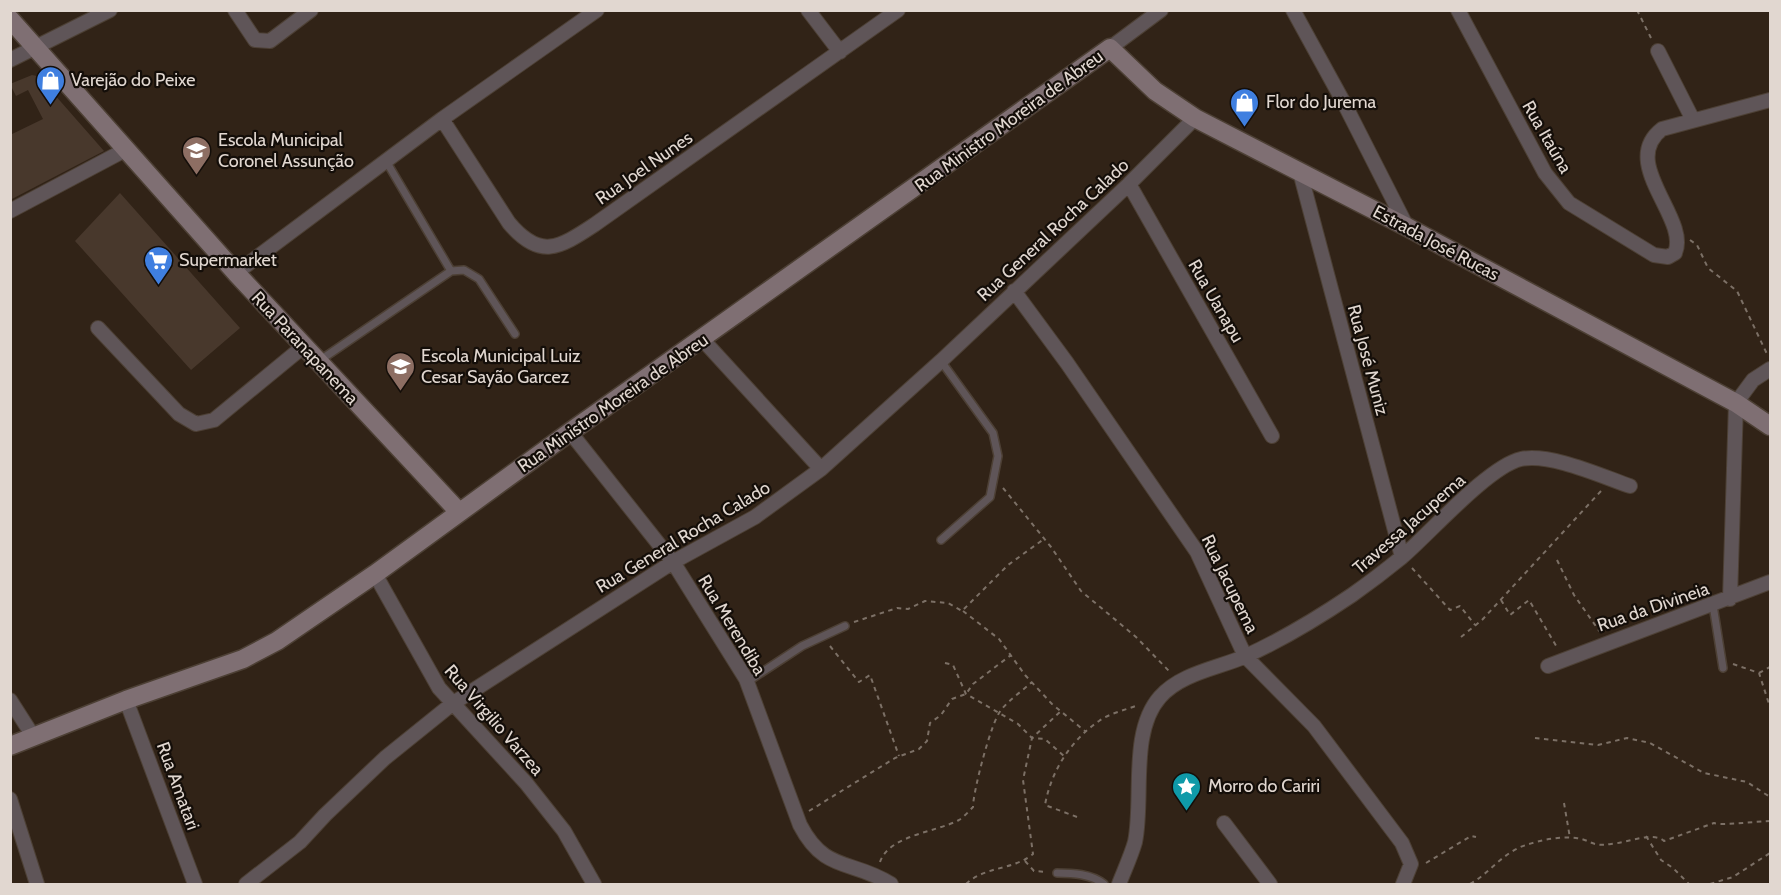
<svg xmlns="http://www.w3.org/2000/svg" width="1781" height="895" viewBox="0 0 1781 895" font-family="Cabin,sans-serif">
<rect width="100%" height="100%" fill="#312317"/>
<path fill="#48382c" d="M32 75 37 76 54 94 104 151 10 200V135L43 119 28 90 16 96 10 84Z
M120 193 240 328 191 370 75 241Z"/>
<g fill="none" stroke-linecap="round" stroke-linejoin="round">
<defs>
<path id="lane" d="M386 161 451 271
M319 361 451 271 464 270 479 279 515 334
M941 540 990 497 998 456 993 433 941 361
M1713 605 1723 668
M747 682 802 646 845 626
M1057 873C1073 873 1091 874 1104 884"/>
<path id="street" d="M235 10 255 40 270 41 311 10
M808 10 840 52
M1293 10 1344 103 1407 227
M1458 10 1545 173 1569 203 1654 255 1668 257 1675 253C1690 218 1618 163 1662 129L1770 100
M1110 48 1161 10
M1658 51 1693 120
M10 60 110 10
M442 119 509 223C540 260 559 248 594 225L898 10
M1300 172 1402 557
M1129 184 1272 436
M10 211 125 150
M236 273 442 119 597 10
M1014 291 1067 363 1197 552 1245 656 1314 726 1402 843 1411 864 1403 884
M98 328 179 414 196 424 214 420 304 346
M703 340 821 469
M570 432 673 562 746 679 800 825C825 873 851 859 891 884
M375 574 439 688 526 783 564 831 594 884
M1730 599 1736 403 1753 380 1770 369
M1548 666 1770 582
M10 700 33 736
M126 700 195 884
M10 799 37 884
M1224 823 1270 884
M246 884 300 842 325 815 385 758 452 704 673 562 755 517 821 469 941 361 1129 184 1195 118
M1119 884C1124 871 1131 856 1135 842 1144 799 1129 732 1160 697 1181 673 1219 668 1246 656 1283 639 1318 618 1352 595 1369 583 1386 570 1402 557 1429 534 1489 466 1521 459 1551 453 1601 476 1630 486"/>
<path id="secondary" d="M10 19 236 273 459 512
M10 746 126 700 243 659 277 641 375 574 570 432 1110 48 1155 91 1195 118 1407 227 1736 403 1770 426"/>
</defs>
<use href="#lane" stroke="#4d4035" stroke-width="10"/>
<use href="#street" stroke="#4d4035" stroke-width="16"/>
<use href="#secondary" stroke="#4d4035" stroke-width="21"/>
<path stroke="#7c7066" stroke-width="2" stroke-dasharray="4.5 4.5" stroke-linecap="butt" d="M1637 10 1651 38
M1690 240 1697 245 1708 268 1737 291 1767 354
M1003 488 1051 547 1081 591 1136 637 1169 671
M1557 560 1574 595 1600 632
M1412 568 1450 610 1460 606 1475 625
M1501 600 1510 615 1529 600 1558 649
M963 611 999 639 1025 675 1052 704 1086 732
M854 622 897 608 908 609 925 601 948 603 962 611 1008 565 1044 539
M1461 637 1482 620 1601 491
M830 646 859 682 870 675 899 756
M945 663 953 665 966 694 1018 724 1032 738 1045 739 1064 756
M1733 664 1759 673 1770 707
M1759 673 1770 667
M1535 738 1598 745 1627 738 1650 743 1704 773 1747 782 1770 797
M1564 803 1570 838
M809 811 895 758 919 749 927 741 930 723 941 715 952 699 966 694 973 684 1011 655
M1077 817 1045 805C1051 771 1071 740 1099 721 1110 713 1126 710 1138 705
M1646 836 1661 860 1673 868 1689 884
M1025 861 1034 871 1047 872
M880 862C889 835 937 832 959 820 964 817 969 811 973 807 973 792 991 722 1001 710 1009 700 1022 691 1032 682
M1426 863 1471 836 1476 837
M966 884C985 866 1014 870 1033 854L1023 780 1032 738 1061 711
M1470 884C1490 873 1503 852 1526 845 1541 840 1560 836 1576 838 1592 840 1590 847 1611 844 1626 843 1653 831 1664 841L1714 823C1721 826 1760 821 1770 821
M1710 884 1733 877 1770 853"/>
<use href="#lane" stroke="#5f5558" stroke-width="7"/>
<use href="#street" stroke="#5f5558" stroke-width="14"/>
<use href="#secondary" stroke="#7f6f73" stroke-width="18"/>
</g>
<defs>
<symbol id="shop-pin" viewBox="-11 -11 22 30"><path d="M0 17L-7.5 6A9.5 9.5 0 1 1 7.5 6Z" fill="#3f7fe0" stroke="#140e09"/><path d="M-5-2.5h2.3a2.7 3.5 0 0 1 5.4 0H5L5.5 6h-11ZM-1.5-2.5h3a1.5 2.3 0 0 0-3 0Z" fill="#fff"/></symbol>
<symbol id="school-pin" viewBox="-11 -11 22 30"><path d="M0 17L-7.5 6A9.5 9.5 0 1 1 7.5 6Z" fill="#8d6e63" stroke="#140e09"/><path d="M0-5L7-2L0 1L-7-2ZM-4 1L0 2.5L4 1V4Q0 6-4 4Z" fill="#fff"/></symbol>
<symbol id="supermarket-pin" viewBox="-11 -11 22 30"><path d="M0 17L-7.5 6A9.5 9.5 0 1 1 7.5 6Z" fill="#3f7fe0" stroke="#140e09"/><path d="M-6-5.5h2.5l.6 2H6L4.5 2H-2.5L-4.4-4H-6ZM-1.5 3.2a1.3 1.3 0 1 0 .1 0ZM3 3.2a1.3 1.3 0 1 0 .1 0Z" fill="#fff"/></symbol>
<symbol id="sight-pin" viewBox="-11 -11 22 30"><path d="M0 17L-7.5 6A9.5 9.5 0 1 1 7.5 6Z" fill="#0f9aa8" stroke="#140e09"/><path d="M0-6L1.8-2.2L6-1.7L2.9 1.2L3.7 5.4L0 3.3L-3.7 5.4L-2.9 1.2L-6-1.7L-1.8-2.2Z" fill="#fff"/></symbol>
</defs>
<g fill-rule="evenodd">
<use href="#shop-pin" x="34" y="64" width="33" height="45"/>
<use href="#shop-pin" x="1228" y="86" width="33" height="45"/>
<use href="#school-pin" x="180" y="134" width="33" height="45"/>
<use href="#supermarket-pin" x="142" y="244" width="33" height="45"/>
<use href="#school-pin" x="384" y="350" width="33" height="45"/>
<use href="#sight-pin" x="1170" y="770" width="33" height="45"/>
</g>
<g text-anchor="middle" stroke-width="4.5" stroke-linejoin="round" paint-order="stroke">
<g font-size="18" fill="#e1d7d0" stroke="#140e09" text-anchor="start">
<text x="71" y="86">Varejão do Peixe</text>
<text x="1266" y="108">Flor do Jurema</text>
<text x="218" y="146">Escola Municipal<tspan x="218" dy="21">Coronel Assunção</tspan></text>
<text x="179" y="266">Supermarket</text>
<text x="421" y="362">Escola Municipal Luiz<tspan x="421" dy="21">Cesar Sayão Garcez</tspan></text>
<text x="1208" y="792">Morro do Cariri</text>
</g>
<g font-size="18" fill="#e1d7d0" stroke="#140e09">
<text transform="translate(1009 121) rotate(-36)" y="6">Rua Ministro Moreira de Abreu</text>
<text transform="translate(1547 137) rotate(60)" y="6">Rua Itaúna</text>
<text transform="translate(644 168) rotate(-35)" y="6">Rua Joel Nunes</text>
<text transform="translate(1053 230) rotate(-43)" y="6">Rua General Rocha Calado</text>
<text transform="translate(1436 243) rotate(28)" y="6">Estrada José Rucas</text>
<text transform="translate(1216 301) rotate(60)" y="6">Rua Uanapu</text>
<text transform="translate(305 348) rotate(47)" y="6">Rua Paranapanema</text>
<text transform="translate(1368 360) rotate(75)" y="6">Rua José Muniz</text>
<text transform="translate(613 403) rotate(-35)" y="6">Rua Ministro Moreira de Abreu</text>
<text transform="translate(1409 524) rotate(-41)" y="6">Travessa Jacupema</text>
<text transform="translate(683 537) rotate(-31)" y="6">Rua General Rocha Calado</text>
<text transform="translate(1230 584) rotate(64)" y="6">Rua Jacupema</text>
<text transform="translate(1653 607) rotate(-19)" y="6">Rua da Divineia</text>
<text transform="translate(732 625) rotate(59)" y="6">Rua Merendiba</text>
<text transform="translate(494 720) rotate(49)" y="6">Rua Virgilio Varzea</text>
<text transform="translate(178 786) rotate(70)" y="6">Rua Amatari</text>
</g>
</g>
<rect width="1781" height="895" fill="none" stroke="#e1d7d0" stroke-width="24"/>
</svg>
